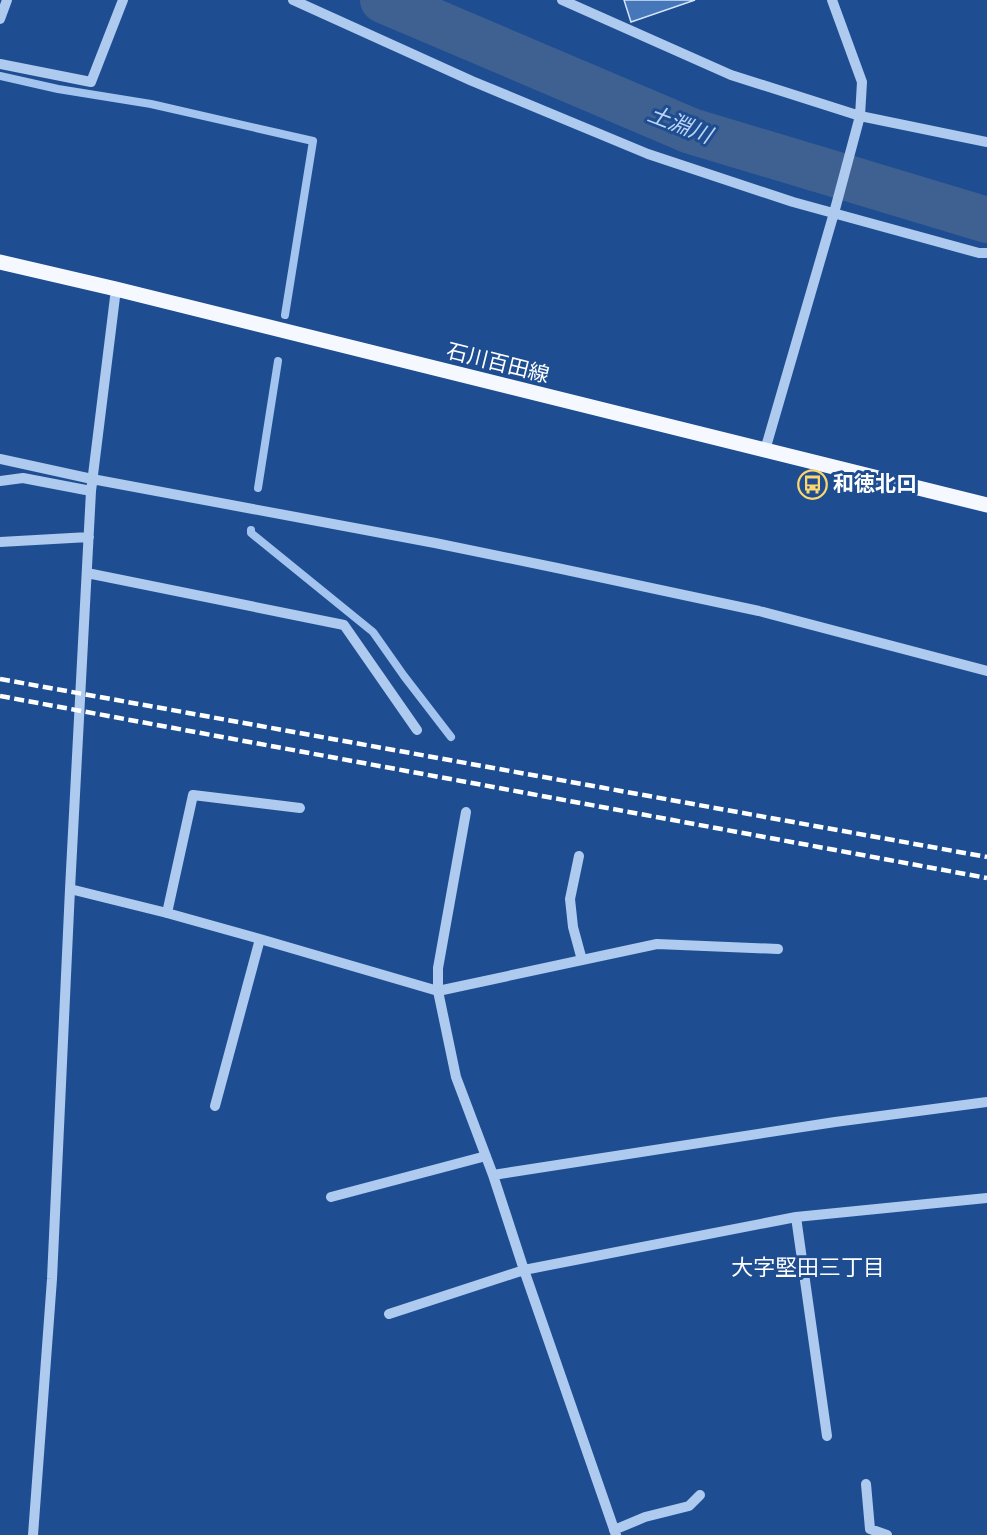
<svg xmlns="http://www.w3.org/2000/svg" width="987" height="1535" viewBox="0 0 987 1535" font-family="'Public Sans','Noto Sans JP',sans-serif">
<rect width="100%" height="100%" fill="#1e4e91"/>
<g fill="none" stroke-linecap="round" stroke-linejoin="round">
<path stroke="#a2c4ef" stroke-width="8" d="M0 76 58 89 151 104 313 141 285 315
M258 488 278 361
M251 530V533L373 632 404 676 451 737"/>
<path stroke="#3f6192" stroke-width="46" d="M383 0 691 131 987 220"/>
</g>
<path fill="#4677b8" stroke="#d4e4fa" stroke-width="1.5" d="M624 0H695L631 22Z"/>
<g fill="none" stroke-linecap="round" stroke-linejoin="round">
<path stroke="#aecaee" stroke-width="10" d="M293 0 472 81 648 154 793 202 979 253H987
M562 0 731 75 860 116 987 142
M0 19 7 0
M0 64 91 82 123 0
M765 450 834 213 860 116 862 82 832 0
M0 459 92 479 435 543 557 568 759 611 987 671
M0 481 23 478 91 491
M0 542 89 537
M87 573 344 625 417 730
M466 812 438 968V991L657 944 778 949
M579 856 570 899 573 927 582 960
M70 889 167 913 260 939 438 991 456 1077 493 1175 524 1270 616 1535
M167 913 193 795 300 808
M215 1106 260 939
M493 1175 835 1122 987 1102
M331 1197 486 1156
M796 1217 827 1436
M389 1314 524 1270 796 1217 987 1198
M866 1484 870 1529 887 1535
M614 1530 645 1517 689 1506 700 1495
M33 1535 52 1279 70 889 91 491 116 289"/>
<path stroke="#f5f9ff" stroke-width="15" d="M0 262 116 289 987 505"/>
<path stroke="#fff" stroke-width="4.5" stroke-dasharray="10 4.5" stroke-linecap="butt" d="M0 679 987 857
M0 696 987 878"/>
</g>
<defs>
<symbol id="bus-ring" viewBox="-11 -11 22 22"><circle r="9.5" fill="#1e4e91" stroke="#fcd66e" stroke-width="1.5"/><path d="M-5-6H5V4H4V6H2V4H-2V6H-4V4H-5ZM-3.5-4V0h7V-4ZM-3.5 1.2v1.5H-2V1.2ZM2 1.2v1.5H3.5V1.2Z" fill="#fcd66e"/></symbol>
</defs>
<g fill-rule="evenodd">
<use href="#bus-ring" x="796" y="468" width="33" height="33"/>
</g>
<g text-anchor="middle" stroke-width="6" stroke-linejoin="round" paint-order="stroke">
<g font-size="21" fill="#fff" stroke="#1e4e91">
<text transform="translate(498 363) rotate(14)" y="7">石川百田線</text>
</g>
<g font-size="21" font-weight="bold" fill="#fff" stroke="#1e4e91" text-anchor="start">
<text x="833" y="491">和徳北口</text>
</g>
<g font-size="22" font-style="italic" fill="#bbd4f4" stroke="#1e4e91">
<text transform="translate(680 124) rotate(21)" y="8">土淵川</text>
</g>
<g font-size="22" fill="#fff" stroke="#1e4e91">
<text x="808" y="1275">大字堅田三丁目</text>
</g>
</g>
</svg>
